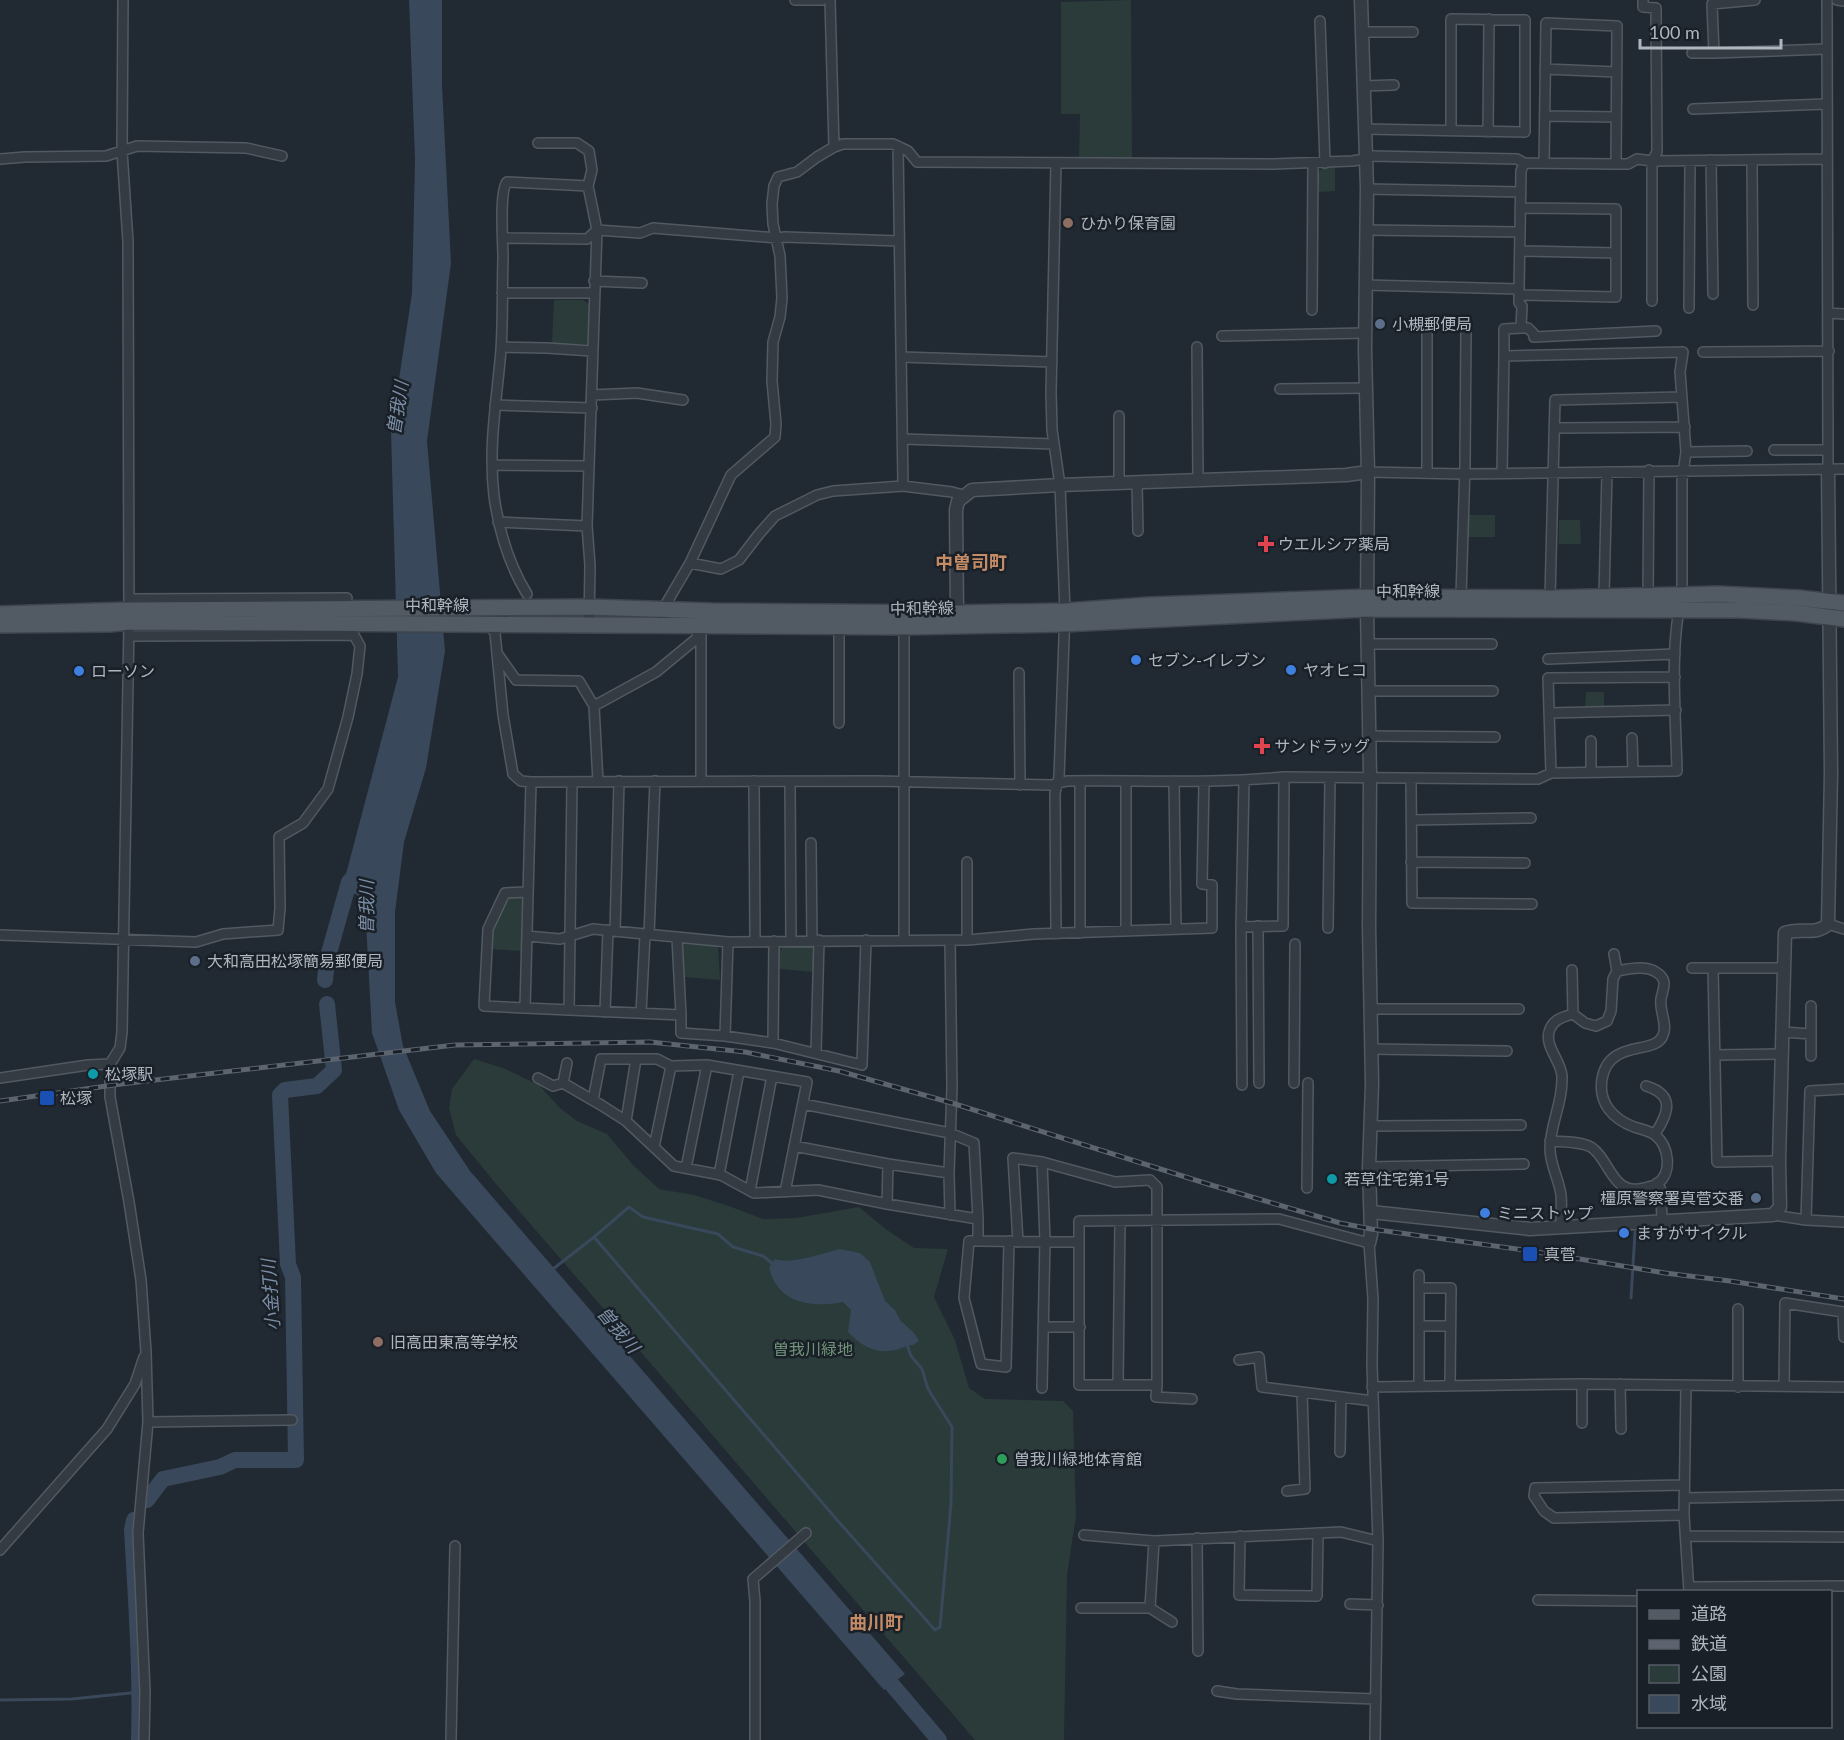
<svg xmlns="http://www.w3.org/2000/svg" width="1844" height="1740" viewBox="0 0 1844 1740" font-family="Lato,'Noto Sans JP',sans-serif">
<rect width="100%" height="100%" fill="#212932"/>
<path fill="#2a3b3a" d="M1131 0 1132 158H1079L1080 114H1061V2Z
M1335 167V191L1317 192 1318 173 1322 168Z
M554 300H583L592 306 591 344H552Z
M1468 515H1495V537H1467Z
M1559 520H1580L1581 544H1559Z
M1586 692H1604V707H1585Z
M522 898 521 951 490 949 493 926 509 899Z
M682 942 718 946 720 980 684 977Z
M784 946H815L814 972 779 969 778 952Z
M474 1059 503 1068 539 1085 560 1108 577 1121 607 1134 634 1166 659 1189 694 1195 729 1206 763 1219 796 1218 859 1207 887 1230 914 1248 948 1249 934 1297 955 1340 969 1388 985 1399 1063 1401 1073 1411 1076 1516 1067 1575 1064 1740H975L496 1184 456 1135 449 1108 452 1089Z"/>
<path fill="#39485a" d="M409 0H442V85L451 263 427 441 445 651 426 768 404 842 395 912V1002L403 1046 430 1111 470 1171 905 1674 884 1690 436 1173 399 1110 372 1033 365 904 356 894 341 893 398 677 391 432 412 293 415 160Z
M840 1249 860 1253 870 1262 885 1301 895 1310 900 1320 914 1333 919 1341 913 1345C907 1345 905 1347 899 1349 878 1355 863 1348 848 1332L851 1310 843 1302C812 1308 777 1304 769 1267L775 1259C792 1265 823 1253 840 1249Z"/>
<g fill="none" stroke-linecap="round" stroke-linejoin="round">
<path stroke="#39485a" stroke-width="3" d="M772 1263 763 1256 733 1247 718 1234 643 1217 629 1207 594 1237 838 1521 935 1630 940 1627 951 1504 952 1427 928 1389 922 1369 911 1356 907 1345
M553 1269 594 1237
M1631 1298 1635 1232
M0 1700 72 1699 140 1692"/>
<path stroke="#39485a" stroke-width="16" d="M325 980 327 960 349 882 356 874
M147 1500 163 1479 220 1467 235 1460H296L293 1277 288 1264 280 1095 285 1090 317 1086 334 1070 327 1004
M134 1520 132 1530C136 1600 141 1670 139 1740
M877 1667 939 1740"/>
<defs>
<path id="minor" d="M123 0 122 151 128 242 129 622 122 1032 120 1048 110 1064V1097L129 1202 141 1280 146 1352 148 1422 138 1533 145 1692 144 1740
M795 0H822
M830 0 834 147
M1643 0V7L1656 8 1657 152 1652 161V301
M1755 0 1712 4 1714 53 1827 49
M1827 0 1828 469
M1837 0 1844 1
M1320 21 1325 163
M1362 32H1413
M1692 53H1714
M1545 69 1617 72
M1363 86 1394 85
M1693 109 1827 104
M1545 116 1616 117
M1364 129 1525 132V20L1451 19V131
M1488 132 1489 19
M538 143H577L589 151 592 170 588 186
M898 146 903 486
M0 159 25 157 106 156 137 146 246 148 282 156
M1711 160 1713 294
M1752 160 1753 305
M1056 163 1051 392 1052 430 1060 485 1065 611 1059 777 1055 793 1056 934
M1544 163 1546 23 1617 26 1616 164
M1367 189 1521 192
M1366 230 1520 232
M503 238 587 239 597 230 640 233 653 228 777 238 785 237 899 241
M1520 251 1616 253
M594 281 642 283
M1365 285 1519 289 1521 171 1524 163
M502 293H594
M1519 295 1616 297V209L1520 208
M1689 308 1690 161
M1312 310 1313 163
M1828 313 1844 314
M1521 328H1528L1533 333 1534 337 1656 331
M1222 336 1365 333
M501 347 547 348 592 351
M1197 347 1198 480
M1703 352 1829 351
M1504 356V329L1521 328 1522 306 1519 303V291
M901 357 1052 362
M1280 389 1365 388
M592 395 637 393 683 400
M495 405 592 408
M1554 428 1685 427
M903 439 1054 444
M1774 450H1828
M1686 452 1747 451
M493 465 589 466
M1368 472 1463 474 1844 469
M1427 473V330
M1502 473 1504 356 1683 352 1680 372 1686 452 1682 480V596C1669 646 1676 719 1677 771L1551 773
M1137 483 1138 531
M1119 484V416
M498 522 587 526
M690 563 721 569 739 560 759 534 775 516 817 495 833 491 903 486 952 492 963 495
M527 594C508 563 499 532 494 496 488 447 497 398 501 350 503 319 502 288 503 258 503 243 499 191 507 182L588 186 597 230 587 526 590 565 589 625
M1604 596 1607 472
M1648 596 1649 470
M1461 597 1465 465 1466 330
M1550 598 1555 400 1681 397
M129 599 347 598
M488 623 495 633 503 715 513 774 521 781 531 782 877 781 1051 785 1067 781C1139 780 1212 784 1284 777L1538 779 1551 773 1548 678 1675 677
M663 626V609L690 563 731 475 775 437 776 424 772 381 773 342 780 317 782 298 780 256 773 224 772 204 774 186 778 177 797 172 817 157 834 147 843 144H893L908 151 917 162 1273 164 1352 161 1365 159 1372 156 1517 159 1524 163 1616 164H1628L1637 159 1652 161 1827 159
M839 627V723
M904 627V940
M701 630V780
M1368 644H1492
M497 653 516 680 579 681 594 706
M1548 659 1675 654
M1019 673 1020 785
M1369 691H1493
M1549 713 1676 710
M1369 736 1495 737
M1632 738 1633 772
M1591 771V741
M1411 779 1412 903 1532 904
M754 781 755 941
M1174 781 1176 928
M531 782 525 1008 681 1015 677 938
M598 782 594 706 656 672 696 639 701 626
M790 782 791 941
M1411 820 1531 818
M811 843 812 941
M967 862V940
M1411 862 1525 863
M1828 924 1844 929
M1258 926 1259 1083
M1241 927 1283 926 1284 777
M1328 928 1330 778
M615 931 619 781
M1126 931V781
M1080 933V781
M0 935 196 942 223 934 278 930 280 908 279 837 303 823 328 789 348 717 357 674 360 646 354 635 129 636
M649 935 655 781
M527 936 560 939 593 929 728 942 967 940 1034 934 1212 928V885L1202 884 1204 782
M950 940 952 1087 949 1173 950 1215
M774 941 773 1043 862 1065 866 940
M1692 968H1784
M1713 968 1717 1162 1779 1161
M1572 970 1573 1014 1585 1023 1596 1026 1607 1021 1611 1011 1613 979 1617 971 1614 954
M525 1008 484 1006 488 929 505 893 528 892
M1371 1009H1519
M569 1010 572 783
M605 1012 608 930
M641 1013 645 935
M681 1015V1033L725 1036 773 1043
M1783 1032 1811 1034
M725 1036 728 942
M1371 1049 1507 1051
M816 1053 819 940
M1715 1055 1783 1054
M1811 1056V1006
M0 1078 88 1065 110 1064
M538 1078 553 1086 563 1083 567 1063
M563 1083 601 1105 626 1121 674 1166 721 1175 754 1193 818 1190 887 1204 978 1219V1241L1079 1242V1221L1279 1219 1369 1243 1373 1299 1372 1365 1378 1541 1375 1740
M1294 1083 1295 944
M1242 1085 1241 927 1244 781
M1646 1086C1676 1095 1668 1114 1655 1134
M593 1100 601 1059H657L671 1066 707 1065 807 1082 785 1192
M803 1104 950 1133 974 1143 978 1219
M626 1121 636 1059
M1371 1126 1521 1125
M1550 1141C1563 1142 1579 1141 1591 1147 1610 1159 1612 1197 1644 1188 1647 1187 1654 1186 1657 1184 1673 1173 1669 1146 1655 1135 1650 1131 1641 1129 1634 1127 1613 1119 1598 1103 1602 1079 1609 1038 1656 1056 1663 1035 1668 1024 1659 1011 1661 999 1663 988 1669 980 1656 972 1645 965 1629 969 1617 971
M794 1146 888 1164 949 1173
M654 1147 671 1066
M1042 1162 1045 1241 1042 1388
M1369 1167 1524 1164
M686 1168 707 1065
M719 1175 739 1071
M1657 1183 1661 1190 1662 1221
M1307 1188 1308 1083
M750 1191 772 1076
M887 1204 888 1164
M1773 1215 1806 1220 1844 1222
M1806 1220 1810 1091 1844 1089
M1561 1227C1561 1217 1562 1205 1561 1195 1559 1179 1550 1165 1550 1149 1550 1124 1563 1103 1562 1076 1561 1061 1545 1047 1549 1032 1552 1020 1562 1017 1573 1014
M978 1241H969L964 1298 981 1364 1006 1367 1009 1241
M1018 1242 1013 1158 1042 1162 1115 1182 1150 1180 1157 1187V1385H1079V1242
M1419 1288H1451L1450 1386
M1738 1309V1387
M1419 1326H1450
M1043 1327H1080
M1239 1360 1259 1357 1262 1387 1373 1401
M1582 1384V1423
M1620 1384 1621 1429
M1118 1385 1120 1221
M1157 1385 1156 1397 1192 1399
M1419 1386V1275
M1686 1386 1684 1515 1689 1592
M1784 1386 1785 1303 1843 1312 1844 1337
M1372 1387 1582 1384 1844 1387
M148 1422 292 1420
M1340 1452 1341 1397
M1287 1491 1305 1489 1302 1392
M1684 1498 1844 1495
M1684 1515 1554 1518 1544 1511 1534 1496 1535 1488 1684 1485
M1084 1535 1154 1541 1341 1532 1378 1541
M1240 1536 1239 1595 1317 1596 1318 1533
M1686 1536 1844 1537
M1197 1538 1198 1651
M0 1550 107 1429 135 1384 144 1357
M1689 1587 1844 1586
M1538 1600 1638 1601
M1350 1604 1378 1605
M1081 1608H1150L1154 1541
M1150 1608 1172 1622
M1217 1691 1237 1694 1376 1699
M451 1740 455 1546
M755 1740V1601L753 1579 806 1533"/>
<path id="tertiary" d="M1361 0 1367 189 1365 350 1368 472 1367 609 1370 777 1369 927 1372 1084 1369 1167 1371 1234 1369 1243
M957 613 956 510 958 501 972 490 1060 485 1346 475 1368 472
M1371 1212 1530 1229 1773 1215 1780 1207 1779 1161 1785 933C1799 927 1817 936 1828 924L1831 774 1828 469"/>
<path id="primary" d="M0 614 129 610 589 607 712 611 957 613 1065 611 1150 605 1367 597 1550 598 1719 594 1799 598 1844 603
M0 625 110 624 129 622 904 627 1064 624 1367 609 1740 610 1796 613 1844 619"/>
</defs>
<use href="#minor" stroke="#525961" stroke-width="12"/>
<use href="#tertiary" stroke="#525961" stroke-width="15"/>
<use href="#primary" stroke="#3e444d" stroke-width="18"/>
<use href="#minor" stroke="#343b43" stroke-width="9"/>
<use href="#tertiary" stroke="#343b43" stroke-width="12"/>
<use href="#primary" stroke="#525a63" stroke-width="15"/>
<defs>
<path id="rail" d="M0 1101 121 1084 455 1045 650 1042 745 1052 839 1071 952 1103 1211 1185 1340 1223 1371 1229 1531 1251 1665 1273 1730 1281 1844 1299"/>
</defs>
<use href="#rail" stroke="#5c646f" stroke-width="5"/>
<use href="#rail" stroke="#1a2028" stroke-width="3" stroke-dasharray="9" stroke-linecap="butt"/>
</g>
<g fill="#8d6e63" stroke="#1a2028" stroke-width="2">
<circle cx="1068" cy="223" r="6"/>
<circle cx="378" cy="1342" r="6"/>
</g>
<g fill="#5c6f8a" stroke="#1a2028" stroke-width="2">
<circle cx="1380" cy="324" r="6"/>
<circle cx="195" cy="961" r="6"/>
<circle cx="1756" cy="1198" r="6"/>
</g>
<g fill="#e0444e" stroke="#1a2028" stroke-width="2">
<path d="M1263 535h6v6h6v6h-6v6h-6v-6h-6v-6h6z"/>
<path d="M1259 737h6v6h6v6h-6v6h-6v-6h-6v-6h6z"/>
</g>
<g fill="#3f7fe0" stroke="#1a2028" stroke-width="2">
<circle cx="1136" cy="660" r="6"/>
<circle cx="1291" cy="670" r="6"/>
<circle cx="79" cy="671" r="6"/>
<circle cx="1485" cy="1213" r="6"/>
<circle cx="1624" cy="1233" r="6"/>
</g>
<g fill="#0f9aa8" stroke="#1a2028" stroke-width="2">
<circle cx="93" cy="1074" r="6"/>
<circle cx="1332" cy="1179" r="6"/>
</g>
<g fill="#1a4fb4" stroke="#1a2028" stroke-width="2">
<rect x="39" y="1090" width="16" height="16" rx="3"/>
<rect x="1522" y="1246" width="16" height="16" rx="3"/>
</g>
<circle fill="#2e9e5b" stroke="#1a2028" stroke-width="2" cx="1002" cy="1459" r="6"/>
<g text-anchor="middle" stroke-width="5" stroke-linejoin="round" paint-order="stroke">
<g font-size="16" fill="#afb6c0" stroke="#1a2028" text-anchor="start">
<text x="1080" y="229">ひかり保育園</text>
<text x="1392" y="330">小槻郵便局</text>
<text x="1278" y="550">ウエルシア薬局</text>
<text x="1148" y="666">セブン-イレブン</text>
<text x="1303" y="676">ヤオヒコ</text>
<text x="91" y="677">ローソン</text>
<text x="1274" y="752">サンドラッグ</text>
<text x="207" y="967">大和高田松塚簡易郵便局</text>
<text x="105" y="1080">松塚駅</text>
<text x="60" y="1104">松塚</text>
<text x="1344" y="1185">若草住宅第1号</text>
<text x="1744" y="1204" text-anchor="end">橿原警察署真菅交番</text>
<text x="1497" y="1219">ミニストップ</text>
<text x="1636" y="1239">ますがサイクル</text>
<text x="1544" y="1260">真菅</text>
<text x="390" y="1348">旧高田東高等学校</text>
<text x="1014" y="1465">曽我川緑地体育館</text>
</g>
<g font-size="16" fill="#afb6c0" stroke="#1a2028">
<text x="1408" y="597">中和幹線</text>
<text x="437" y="611">中和幹線</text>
<text transform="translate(922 608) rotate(-1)" y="6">中和幹線</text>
</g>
<g font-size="16" fill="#719378" stroke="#1a2028">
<text x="813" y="1355">曽我川緑地</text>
</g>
<g font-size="18" font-style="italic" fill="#7b8ea5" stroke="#1a2028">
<text transform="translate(398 408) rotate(-81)" y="6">曽我川</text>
<text transform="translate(367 907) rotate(-90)" y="6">曽我川</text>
<text transform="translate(271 1295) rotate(-94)" y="6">小金打川</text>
<text transform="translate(618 1330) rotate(50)" y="6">曽我川</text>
</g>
<g font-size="18" font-weight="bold" fill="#c48b66" stroke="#1a2028">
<text x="971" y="569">中曽司町</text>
<text x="876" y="1629">曲川町</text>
</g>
</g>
<rect x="1637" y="1590" width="195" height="138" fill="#1a2028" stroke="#565c65" stroke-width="1.5"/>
<rect x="1649" y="1610" width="30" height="9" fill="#525a63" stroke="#565c65" stroke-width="1.5"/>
<text x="1691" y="1620" font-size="18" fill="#afb6c0">道路</text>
<rect x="1649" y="1640" width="30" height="9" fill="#5c646f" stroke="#565c65" stroke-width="1.5"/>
<text x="1691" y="1650" font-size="18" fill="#afb6c0">鉄道</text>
<rect x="1649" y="1665" width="30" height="18" fill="#2a3b3a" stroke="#565c65" stroke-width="1.5"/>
<text x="1691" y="1680" font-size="18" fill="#afb6c0">公園</text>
<rect x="1649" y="1695" width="30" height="18" fill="#39485a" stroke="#565c65" stroke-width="1.5"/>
<text x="1691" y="1710" font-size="18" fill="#afb6c0">水域</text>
<path d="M1640 39v9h141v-9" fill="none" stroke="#afb6c0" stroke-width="3"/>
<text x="1649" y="39" font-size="18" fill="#afb6c0" stroke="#1a2028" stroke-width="4.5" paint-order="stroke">100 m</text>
</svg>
